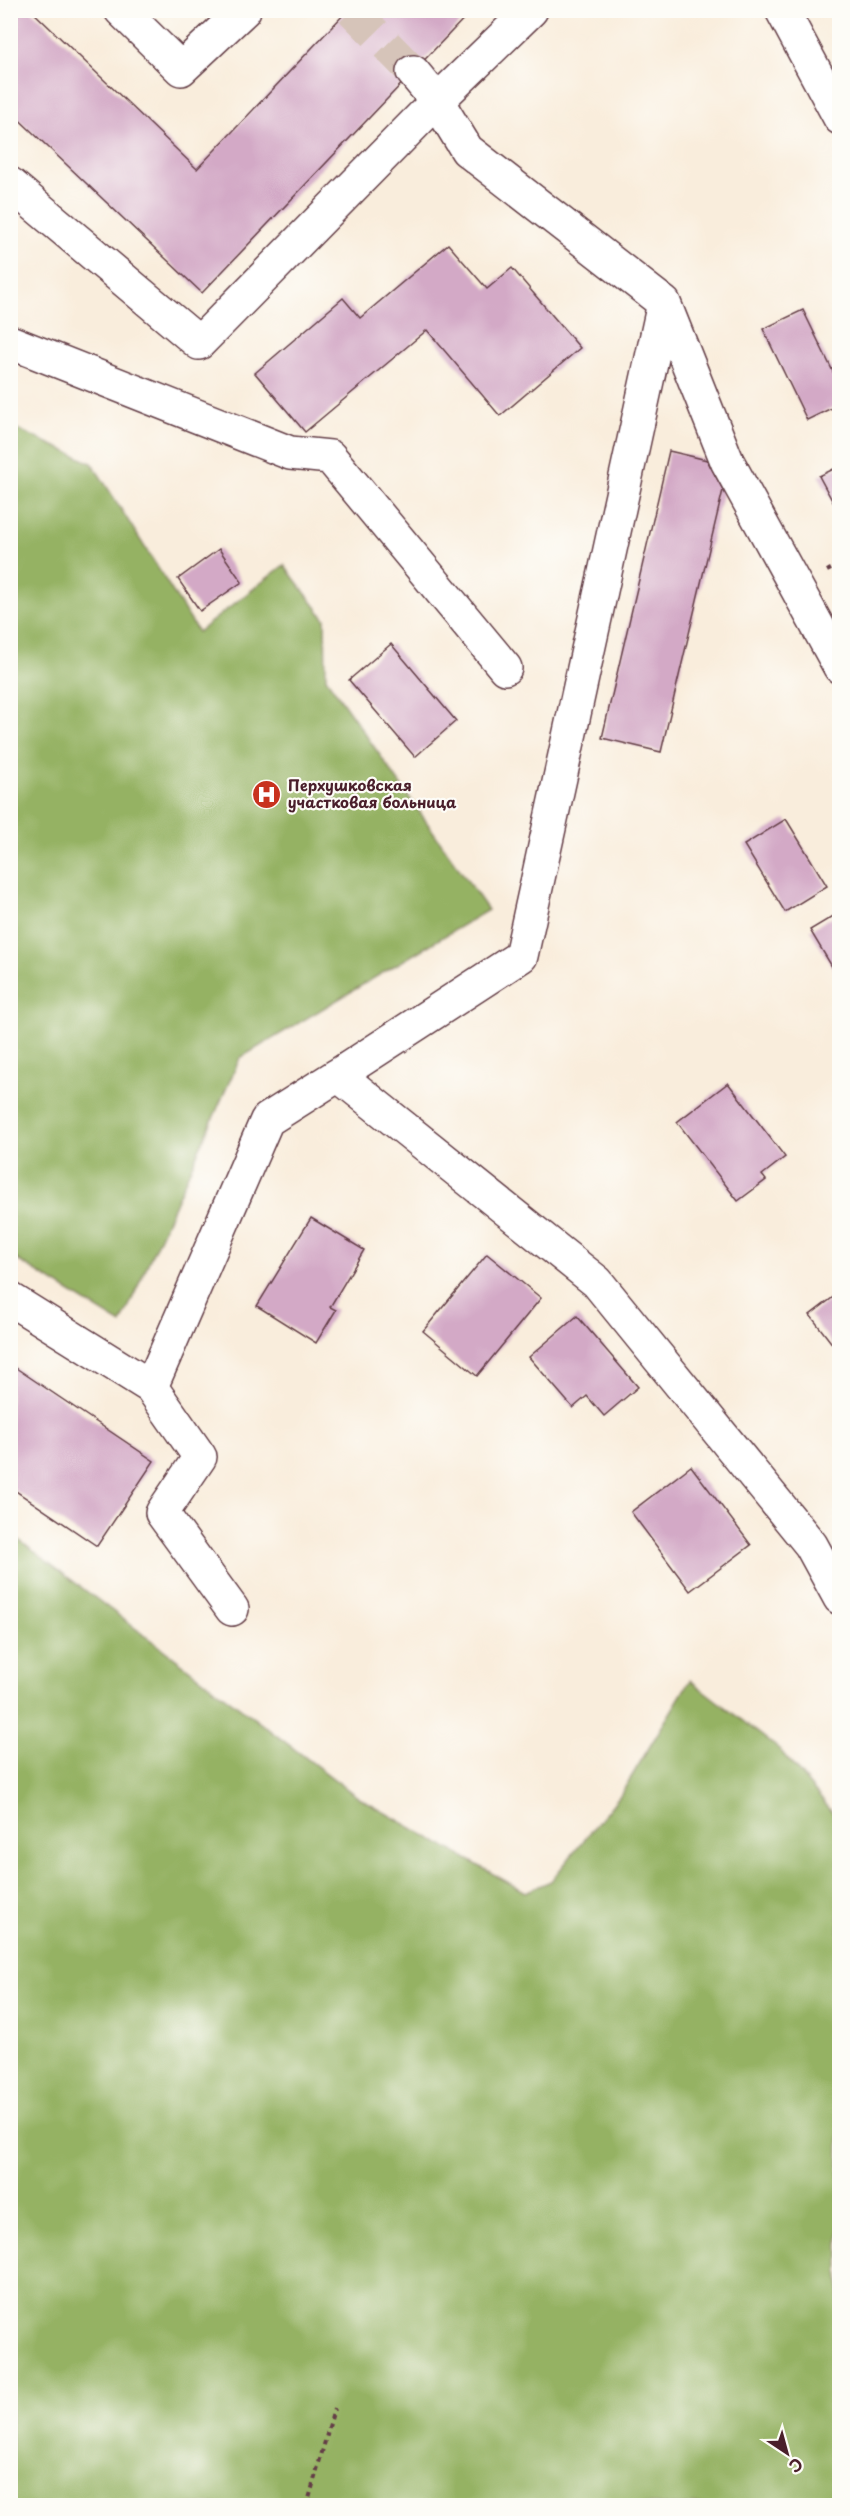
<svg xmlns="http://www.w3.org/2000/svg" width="850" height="2516" viewBox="0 0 850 2516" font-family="'Playpen Sans',sans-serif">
<rect width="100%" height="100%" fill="#fdfcf7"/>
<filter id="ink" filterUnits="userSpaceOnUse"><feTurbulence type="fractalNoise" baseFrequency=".0167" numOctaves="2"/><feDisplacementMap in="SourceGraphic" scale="12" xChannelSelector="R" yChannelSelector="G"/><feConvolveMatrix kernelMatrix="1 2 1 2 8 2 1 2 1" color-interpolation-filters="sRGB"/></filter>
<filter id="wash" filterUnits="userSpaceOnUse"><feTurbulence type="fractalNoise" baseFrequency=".008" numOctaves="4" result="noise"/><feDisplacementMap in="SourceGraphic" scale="24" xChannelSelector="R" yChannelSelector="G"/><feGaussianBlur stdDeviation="1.35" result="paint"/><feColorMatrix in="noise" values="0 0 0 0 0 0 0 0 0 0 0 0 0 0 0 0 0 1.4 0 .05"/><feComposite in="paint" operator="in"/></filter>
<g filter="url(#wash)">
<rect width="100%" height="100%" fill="#f9eddc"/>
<path fill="#95b264" stroke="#706848" stroke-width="1.5" d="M10 426 92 463 198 632 284 565 325 619 326 678 488 910 240 1058 121 1324 11 1256Z
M11 1534 359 1798 525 1892 551 1881 621 1794 690 1680 779 1749 839 1820V2505H11Z"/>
<g id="blocks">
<path fill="#d3a9c6" d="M10 10H31L197 169 348 10H472L202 293 10 111Z
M448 244 487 289 512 268 580 348 500 416 427 330 305 432 255 373 343 298 360 318Z
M803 310 840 386V404L807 420 763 329Z
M669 451 707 460 723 490 661 752 602 738Z
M840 466V515L819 476Z
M219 549 242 582 200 611 178 579Z
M391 644 456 721 415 757 349 680Z
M786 819 827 886 785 912 744 845Z
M840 912V980L810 930Z
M728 1083 785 1157 762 1175 766 1180 738 1201 677 1122Z
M311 1218 364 1250 330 1307 336 1310 316 1343 257 1306Z
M487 1254 541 1298 477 1376 423 1331Z
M840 1292V1354L810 1315Z
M577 1316 638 1387 604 1416 587 1396 573 1408 529 1357Z
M10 1364 154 1461 97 1546 10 1487Z
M691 1466 751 1545 690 1591 631 1512Z"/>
</g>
</g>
<g filter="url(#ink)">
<use href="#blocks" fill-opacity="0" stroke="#643e46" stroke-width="1.5"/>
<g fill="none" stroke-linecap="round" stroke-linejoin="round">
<path stroke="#d6c4b9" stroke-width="33" stroke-dasharray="33 16" stroke-linecap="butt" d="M352 10 413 72"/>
<defs>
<path id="minor" d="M121 10 181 69 244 10
M782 10 840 118
M413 72 437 101 467 150 664 303 727 461 840 667
M10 184 199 343 437 101 531 10
M10 342 290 453 330 457 505 668
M338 1075 521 956 664 303
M10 1299 151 1387 267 1120 338 1075 597 1282 811 1545 840 1598
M151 1387 200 1457 162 1513 232 1609"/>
</defs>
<use href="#minor" stroke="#643e46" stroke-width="36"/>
<path stroke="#643e46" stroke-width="4" stroke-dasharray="4.5 4.5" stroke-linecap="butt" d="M827 571 840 564
M307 2506 334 2409"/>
<use href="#minor" stroke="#fff" stroke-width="33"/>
</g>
</g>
<defs>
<symbol id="hospital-disc" viewBox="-11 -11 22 22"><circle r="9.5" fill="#c8321e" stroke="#fdfcf7"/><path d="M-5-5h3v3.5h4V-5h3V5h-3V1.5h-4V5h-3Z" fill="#fff"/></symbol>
</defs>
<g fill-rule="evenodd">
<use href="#hospital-disc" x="250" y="778" width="33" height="33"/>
</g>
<g text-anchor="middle" stroke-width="4.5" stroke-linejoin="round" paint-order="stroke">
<g font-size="15" font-weight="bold" fill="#4a1f2b" stroke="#fdfcf7" text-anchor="start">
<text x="288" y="791">Перхушковская<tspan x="288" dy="17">участковая больница</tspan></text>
</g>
</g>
<rect width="850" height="2516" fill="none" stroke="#fdfcf7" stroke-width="36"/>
<g transform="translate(787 2453) rotate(144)" stroke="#fdfcf7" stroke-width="4.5" paint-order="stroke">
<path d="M0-4.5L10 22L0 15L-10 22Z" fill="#4a1f2b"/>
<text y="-9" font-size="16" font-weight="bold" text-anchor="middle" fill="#4a1f2b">С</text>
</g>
</svg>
